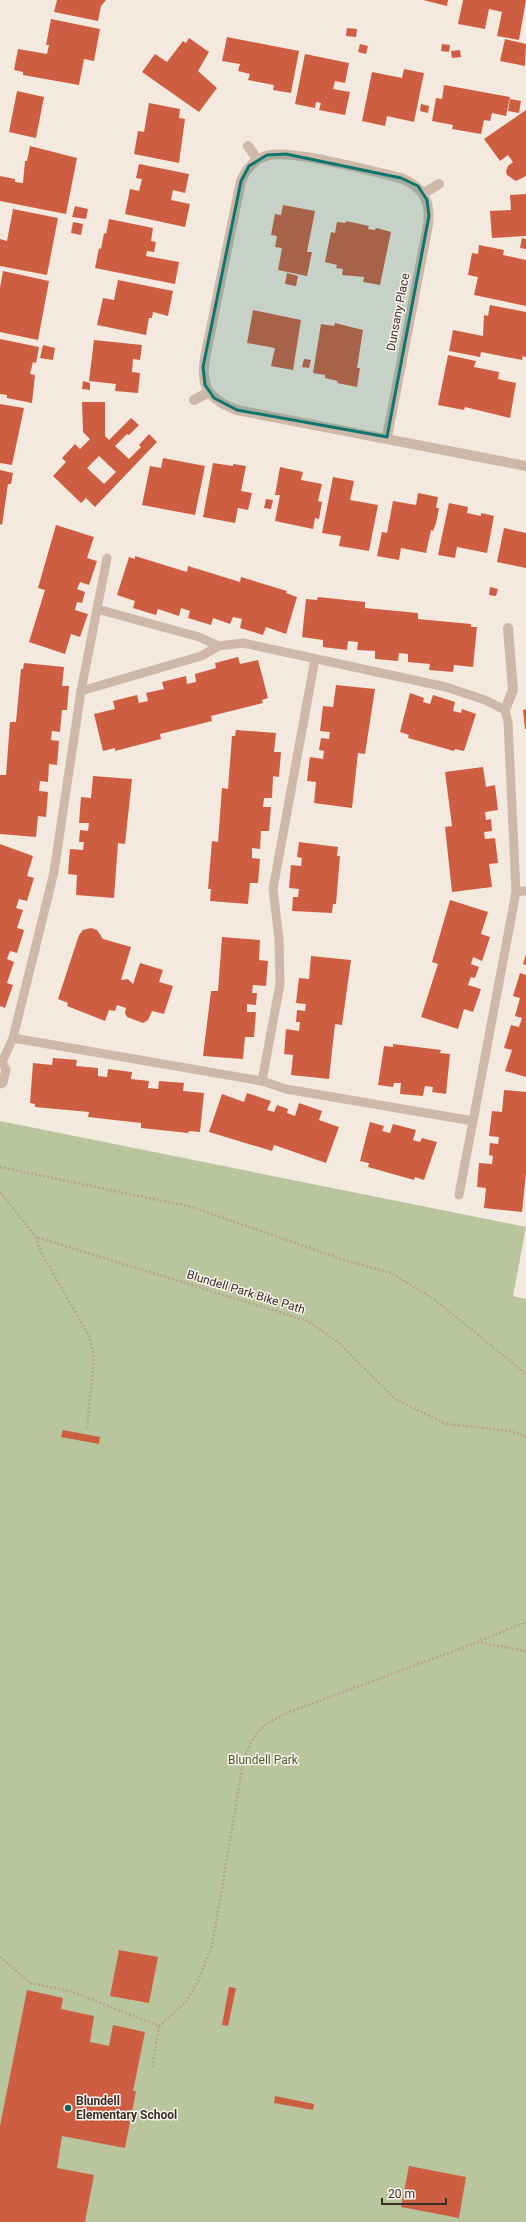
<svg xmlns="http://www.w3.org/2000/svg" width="526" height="2222" viewBox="0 0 526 2222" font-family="Roboto,sans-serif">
<rect width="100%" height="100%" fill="#f4e9de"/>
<path fill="#b9c59c" d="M0 1121 526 1227 513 1296 526 1299V2222H0Z"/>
<path fill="#ce5e42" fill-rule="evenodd" d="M57 0H106L101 6 98 21 54 12Z
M423 0H448L447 6Z
M463 0H526L519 40 497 36 502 12 489 9 485 29 458 24Z
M51 19 100 29 94 61 84 59 79 85 23 75V72L14 70 18 49 47 54 49 45H46Z
M347 28 357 29 356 37 346 36Z
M227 37 299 51 291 93 273 90 274 85 248 80 250 74 238 71 240 64 222 61Z
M189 38 209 52 198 71 217 88 199 112 142 72 155 54 167 62 183 41 186 43Z
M505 39 526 44 525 66 500 61Z
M360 44 368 46 366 54 358 52Z
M442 44 450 45 449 52 441 51Z
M460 50 461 57 452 58 451 51Z
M305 54 349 63 345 83 335 81 333 89 350 92 345 115 319 110 321 103 316 102 315 108 295 104Z
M404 69 424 73 414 122 387 116 385 126 362 121 372 72 402 78Z
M444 85 510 97 506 116 492 113 490 121 484 120 481 134 452 129 453 125 432 121 436 98 442 99Z
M17 91 44 97 36 138 9 132Z
M510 99 521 101 519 113 508 111Z
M149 103 180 109 179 118 185 119 179 163 134 154 138 131 144 132Z
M421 104 429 106 428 113 420 111Z
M526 110V176L516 181 507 175 506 171 508 166 513 162 508 155 500 161 484 139Z
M30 146 77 158 66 214 0 201V176L15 179V182L23 183 25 161H27Z
M139 164 189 174 185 193 173 190 171 200 190 204 185 227 125 214 130 189 139 191 142 179 136 178Z
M526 194V236L492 238 490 211 511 210 510 195Z
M283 205 315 211 307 252H312L307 276 278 270 282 248 275 247 277 236 271 235 275 214 281 215Z
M75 206 88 209 86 219 72 217Z
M13 209 58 218 47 275 0 266V239L7 241Z
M109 219 153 228 151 241 156 242 154 252 147 251 146 256 179 262 175 284 95 268 99 248 101 249 104 233 106 234Z
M346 221 369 226 368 229 374 230 377 228 391 232 380 285 363 282 364 277 342 275 343 269 336 268 337 265 325 262 331 232 335 233 337 222 346 223Z
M73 222 83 224 81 235 71 233Z
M522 238 526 239V249L520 248Z
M479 245 504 250 503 255 526 260V306L474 295 478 277 468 275 472 253 478 254Z
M3 271 49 281 38 340 0 332V288Z
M287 273 298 276 296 286 285 284Z
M118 280 173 291 168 316 153 312 152 318H149L146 335 97 325 103 298 114 300Z
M490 305 526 312V357L523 356 522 360 481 352 480 357 449 351 453 330 483 336 484 315 488 316Z
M253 310 301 320 293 370 271 366 275 348 247 343Z
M335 323 363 330 357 368H360L357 387 337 383 338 381 325 378V375L313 373 321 324 334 326Z
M0 339 39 347 36 363 33 362 30 374 35 375 32 403 7 398V395L0 394Z
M94 340 142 345 140 360 133 359 132 372 140 373 138 393 115 391 116 384 89 381Z
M43 345 55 348 53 360 40 358Z
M448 355 476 361 474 367 499 372 498 379 516 383 510 418 465 407 464 410 438 405Z
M304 359 311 360 309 368 302 367Z
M83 381 90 383V390L82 389Z
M82 402H105V436L109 440 131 418 139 425 129 435 127 434 115 446 129 459 141 447 139 445 149 434 157 442 95 507 86 498 81 503 53 476 66 462 62 458 75 444 80 449 90 439 83 432ZM99 456 116 472 104 484 87 468Z
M0 404 24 408 12 465 0 463Z
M163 458 205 466 195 515 142 505 150 466 161 468Z
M213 463 233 466V464L246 466 241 491 252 493 248 510 238 508 235 523 203 517Z
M280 467 303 472 301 480 322 484 318 501 322 502 319 519 315 518 313 529 275 521 280 495H275Z
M0 470 13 473 11 484H8L2 525 0 524Z
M333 477 354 481 350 500 378 505 369 551 339 546 341 536 322 533Z
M418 493 438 497 436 508H439L436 523 433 531 431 530 426 553 401 548 399 560 377 556 382 532 387 533 393 501 416 505Z
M266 499 273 500 271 509 264 508Z
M449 503 468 507 467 513 481 516V513L494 516 487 553 457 547 455 558 438 555Z
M56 525 94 537 87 558 97 561 89 585 80 582 77 589 85 592 82 603 77 602 75 610 88 614 80 637 71 634 65 654 29 642 45 590 38 588Z
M504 528 526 533V568L497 562Z
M135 556 187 572 188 566 240 582 241 577 287 591 286 593 297 597 286 634 266 627 263 635 240 628 242 619 233 617 230 624 213 618 211 625 188 618 190 611 181 608 179 616 158 609 156 615 133 608 135 601 117 595 129 557 135 559Z
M490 587 498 589 496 596 489 595Z
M318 597 365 602V608L418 613V619L471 624V627H477L473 667 454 665 453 672 429 670 430 664 408 662V654L399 653 398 661 375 659V651L357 650 358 642 348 641 347 650 323 647V640L302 637 306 599 317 600Z
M238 657 240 664 258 660 268 698 262 700 263 703 211 716 212 721 160 734 161 739 115 751V748L103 751 94 714 115 709 113 701 137 695 139 703 148 701 146 693 164 689 162 682 186 676 187 684 196 682 195 674 216 668 215 663Z
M24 663 64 667 62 686H69L67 710H62L60 732 52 731 51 740 59 741 57 765 49 764 48 782 40 781 39 791 48 792 46 817 38 816 36 837 0 834V775H6L10 722H16L21 669H23Z
M336 685 375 689 365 754 358 753 352 808 314 803 316 782 307 781 310 757 323 759 324 751 319 750 321 738 329 739 330 732 320 731 323 706 333 707Z
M410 693 424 698 423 702 430 704 433 695 455 702 453 711 461 713 462 709 476 714 464 751 455 749 454 751 408 738 409 735 400 732Z
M526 709V729H525L523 710Z
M236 730 276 733 274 752H281L279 777 273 776 272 798H264L263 807H271L269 831H261L260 849 252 848V858L260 859 258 883H250L248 904 210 901 211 889H208L212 841 218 842 222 788 228 789 232 736H235Z
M483 767 486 787 495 785 498 810 485 812 486 820 491 819 492 831 484 832 485 839 495 838 498 863 489 864 492 887 452 892 445 827 452 826 445 772Z
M93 776 132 779 125 844 118 843 114 898 76 895 77 875 68 874 70 849 83 850 84 842H79L80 830 88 831 89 823H79L81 797 91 798Z
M299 842 338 847 337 856H340L336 904H333L332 913 292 911 293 897H298L299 889 289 888 291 865 301 866 302 858 297 857Z
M0 844 33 856 27 876 34 878 27 901 19 899 16 908 23 910 17 928 24 930 17 953 10 951 7 959 14 962 7 983 13 985 5 1008 0 1006Z
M450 900 488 912 481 934 490 937 482 961 473 957 471 964 479 967 475 978 471 977 468 985 481 989 473 1012 464 1009 458 1029 421 1017 438 964 432 962Z
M91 928 97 930 103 939 131 947 121 980 128 979 133 984 140 963 163 970 159 982 173 986 164 1014 152 1011 148 1020 143 1023 127 1017 125 1013 126 1008 117 1005 115 1011 109 1010 105 1021 67 1006 68 1003 58 999 79 935 83 930Z
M222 937 260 940 259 960 268 961 266 986 253 985 252 993H257L256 1005 247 1004V1012H256L254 1037H245L243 1059 203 1056 211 991H218Z
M526 954V965L523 964Z
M311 956 351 960 342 1025 335 1024 329 1079 291 1075 293 1055 284 1054 286 1029 299 1031 300 1022H296L297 1010 305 1011 306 1004 296 1003 299 978 309 979Z
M520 973 526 975V1077L505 1071 512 1050 504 1048 511 1025 519 1027 522 1018 515 1016 520 998 513 996Z
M393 1044 441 1050 440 1053 450 1054 446 1094 432 1092 433 1087 425 1086 423 1096 400 1094 401 1083H394L393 1087 378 1085 384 1046 393 1047Z
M53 1058 77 1060 76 1066 98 1068V1076L107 1077 108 1069 132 1072 131 1079 149 1081 148 1088 158 1089 159 1081 184 1083 183 1091 204 1093 200 1132 189 1131 188 1133 141 1128V1123L88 1117 89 1112 35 1107V1104L30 1103 33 1063 52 1065Z
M504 1090 526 1092V1174L522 1212 484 1208 486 1188 477 1187 479 1163 492 1164 493 1156 489 1155 490 1143 498 1144 499 1137 489 1136 492 1111 502 1112Z
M247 1093 271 1101 267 1110 274 1112 277 1105 288 1109 287 1113 295 1116 299 1103 322 1111 319 1120 339 1127 326 1163 274 1145 272 1151 209 1132 222 1094 244 1102Z
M370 1122 384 1126 382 1131 390 1133 393 1124 416 1130 413 1140 420 1142 422 1138 437 1142 424 1180 415 1177 414 1180 368 1167 369 1163 360 1161Z
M63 1430 100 1437 99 1444 61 1437Z
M119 1950 158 1957 149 2003 110 1996Z
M229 1987 236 1988 228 2026 222 2025Z
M27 1990 63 1998 61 2009 94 2016 90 2042 109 2046 113 2025 145 2032 133 2091H136L125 2148 62 2136 57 2168 94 2175 85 2222H0V2126Z
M275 2096 314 2104 313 2110 274 2103Z
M409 2166 466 2177 459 2218 401 2207Z"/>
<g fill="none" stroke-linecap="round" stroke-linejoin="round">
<path stroke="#baa292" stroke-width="2.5" stroke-dasharray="2 2" stroke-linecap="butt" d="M0 1167 192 1207 338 1258 391 1273 434 1299 526 1374
M0 1192 36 1237 308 1321 338 1342 395 1399 446 1424 512 1431 526 1437
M36 1237 40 1250 89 1336 94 1358 87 1429
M477 1642 526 1651
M0 1957 30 1983 70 1991 159 2026 152 2069
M159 2026 186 2002 198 1981 212 1946 244 1758C257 1727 263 1724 292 1711L470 1645 526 1622"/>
<path stroke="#ceb8a9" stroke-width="9" d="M97 609 199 637 219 646
M81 691 107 558
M516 892 526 891
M0 1059 6 1069 3 1083 0 1084
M3 1060 13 1038 54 872 81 691 201 656 219 646 243 643 446 687 485 700 505 710 508 722 516 892 473 1121 286 1089 262 1081 13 1038
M262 1081 280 984 279 939 273 889 315 659
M459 1195 473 1121"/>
<path stroke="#ceb8a9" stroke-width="10" d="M248 146 257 159
M424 193 439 184
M194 400 209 392
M387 437 428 225C431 201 423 187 401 178 374 172 288 148 266 156 253 160 246 169 241 181L205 358C200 388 210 400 237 410L526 466
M505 710 513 690 508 628"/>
</g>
<path fill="#0f766e" fill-opacity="0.2" stroke="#0f766e" stroke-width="3" stroke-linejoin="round" d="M286 154 401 178 418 186 427 200 429 216 387 437 237 410 214 398 205 385 203 367 241 181 249 166 267 155Z"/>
<circle fill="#1b5e5f" stroke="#fbf3eb" stroke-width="1.5" cx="68" cy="2108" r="4"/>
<g text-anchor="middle" stroke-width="3" stroke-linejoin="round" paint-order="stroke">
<g font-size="12" fill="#3a2e29" stroke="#fbf3eb">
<text transform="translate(398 312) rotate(-79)" y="4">Dunsany Place</text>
<text transform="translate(246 1292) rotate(17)" y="4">Blundell Park Bike Path</text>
</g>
<g font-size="12" fill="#4b5b2b" stroke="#fbf3eb">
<text x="263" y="1764">Blundell Park</text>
</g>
<g font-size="12" font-weight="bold" fill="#3a2e29" stroke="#fbf3eb" text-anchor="start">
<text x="76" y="2105">Blundell<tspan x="76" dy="14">Elementary School</tspan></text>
</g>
</g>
<path d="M382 2198v6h64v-6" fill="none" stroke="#3a2e29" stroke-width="2"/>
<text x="388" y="2198" font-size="12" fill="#3a2e29" stroke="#fbf3eb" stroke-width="3" paint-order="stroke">20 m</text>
</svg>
